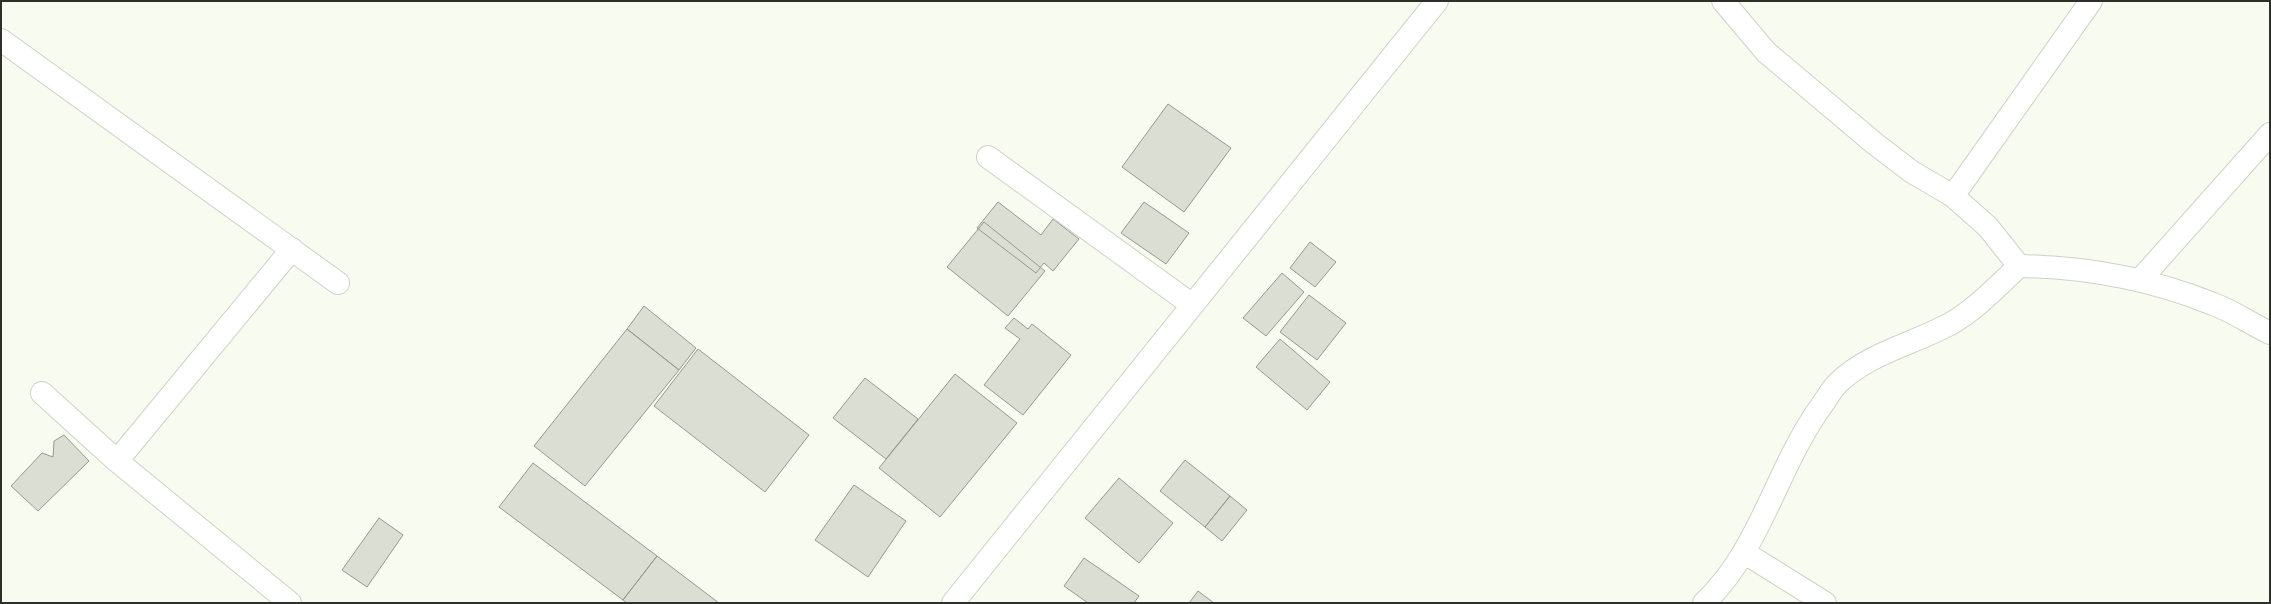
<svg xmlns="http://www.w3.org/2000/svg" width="2271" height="604" viewBox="0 0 2271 604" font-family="Manrope,sans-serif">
<rect width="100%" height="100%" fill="#f8fcf0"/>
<path fill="#dbdfd3" stroke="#95998e" d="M1168 104 1231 148 1184 212 1122 167Z
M998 202 1041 235 1053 219 1079 239 1053 271 1044 263 1036 273 977 228Z
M1144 202 1189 233 1166 264 1121 233Z
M984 222 1045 271 1008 316 947 267Z
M1310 242 1336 262 1315 287 1290 268Z
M1282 273 1304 292 1266 336 1243 318Z
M1309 295 1346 323 1317 360 1280 332Z
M644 306 696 348 679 370 627 329Z
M1014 318 1028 329 1032 324 1071 355 1023 415 984 385 1020 339 1005 328Z
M627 329 679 370 585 486 534 446Z
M1280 339 1330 382 1307 410 1256 367Z
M698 349 809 435 765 492 654 406Z
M955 374 1017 423 940 517 879 468Z
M865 378 918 419 886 459 833 418Z
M64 435 89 461 38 511 11 486 42 453 53 457 54 441Z
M1185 460 1230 496 1205 527 1160 491Z
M533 463 657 556 623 600 499 507Z
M1119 478 1173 523 1139 563 1085 518Z
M854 485 906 521 868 577 815 540Z
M1230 496 1247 510 1222 541 1205 527Z
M379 518 403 535 367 587 342 570Z
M657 556 719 603H627L623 600Z
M1084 558 1139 596 1134 603H1088L1064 586Z
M1198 591 1214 603H1189Z"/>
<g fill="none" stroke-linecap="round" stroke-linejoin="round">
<defs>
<path id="minor" d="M1723 1 1766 52 1874 143 1912 172 1953 196 1988 227 2019 266
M1 40 338 283
M988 157 1191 304
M1953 196 2091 1
M2140 280 2270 134
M42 393 117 461 290 603
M117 461 292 249
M1745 553 1825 603
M953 603 1437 1
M1704 603C1759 551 1775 474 1817 412 1824 403 1830 391 1838 383 1869 353 1913 344 1950 324 1976 309 1998 286 2019 266 2085 267 2151 279 2213 304 2233 311 2251 324 2270 333"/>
</defs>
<use href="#minor" stroke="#ced2c6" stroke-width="24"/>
<use href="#minor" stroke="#fff" stroke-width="22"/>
</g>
<rect width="2271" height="604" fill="none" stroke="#2d2f2a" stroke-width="4"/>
</svg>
